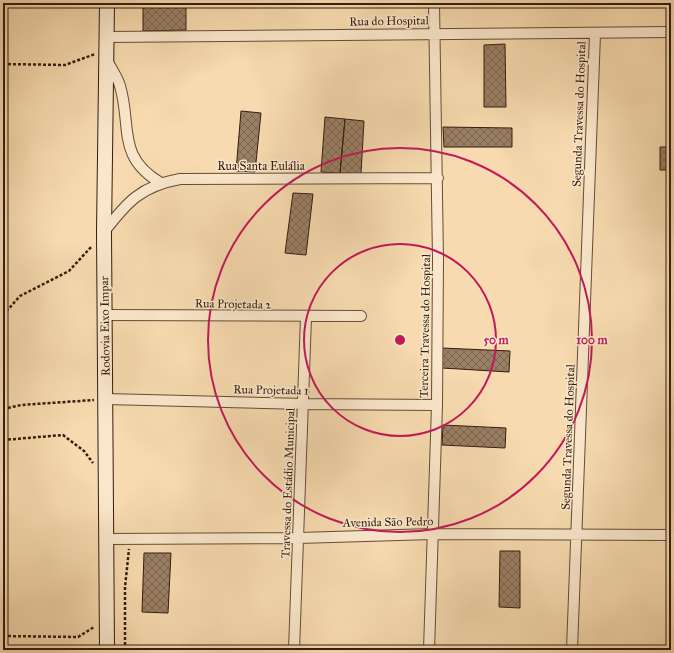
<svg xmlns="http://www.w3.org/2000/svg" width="674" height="653" viewBox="0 0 674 653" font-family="'IM FELL Great Primer',serif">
<defs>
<pattern id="building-cross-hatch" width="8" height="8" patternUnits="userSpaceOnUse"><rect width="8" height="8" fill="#997f63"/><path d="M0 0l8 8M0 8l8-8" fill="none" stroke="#7d6750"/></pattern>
</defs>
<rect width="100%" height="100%" fill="#f7daaf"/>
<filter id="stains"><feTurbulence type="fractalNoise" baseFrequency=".005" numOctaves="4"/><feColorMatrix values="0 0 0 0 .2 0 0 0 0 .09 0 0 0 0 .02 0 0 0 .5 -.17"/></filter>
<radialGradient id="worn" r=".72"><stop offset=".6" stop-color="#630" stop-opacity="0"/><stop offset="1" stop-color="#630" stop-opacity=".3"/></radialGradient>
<path fill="url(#building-cross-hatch)" stroke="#331d10" d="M143 3H186V30L143 31Z
M667 3H671V21H667Z
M505 44 506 107H484V45Z
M241 111 261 113 255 172 236 171Z
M325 117 345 119 340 173 321 172Z
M345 119 364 121 361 174 340 173Z
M443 127 512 128V147H444Z
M660 147H671V170H660Z
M293 193 313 194 306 255 285 253Z
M442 348 510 351 509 372 442 368Z
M443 425 506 428 505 448 442 445Z
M500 551H520V608L499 607Z
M144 553H171L168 613 142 612Z"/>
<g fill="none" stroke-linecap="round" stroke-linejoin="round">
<defs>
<path id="street" d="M106 37 671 32
M108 62C112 70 118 78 120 86 132 126 116 157 161 183
M104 232C127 202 141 186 180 179L438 178
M105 315 361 316
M106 399 304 404 437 405
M105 539 298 538 433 534 671 535
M294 650 306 317
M429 650 437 405 438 259 434 3
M572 650 595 34"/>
<path id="secondary" d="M107 3 104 232 107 650"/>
</defs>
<use href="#street" stroke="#644c38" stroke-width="12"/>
<use href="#secondary" stroke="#331d10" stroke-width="16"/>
<path stroke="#331d10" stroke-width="2.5" stroke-dasharray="3 2" stroke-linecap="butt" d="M3 64 65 65 95 54
M3 315 20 296 69 271 92 246
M3 409 21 405 94 400
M3 440 63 435 84 451 93 463
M3 636 78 637 94 627
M125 650V587L129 549"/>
<use href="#street" stroke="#fae7cb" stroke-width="10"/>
<use href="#secondary" stroke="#fae7cb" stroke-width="14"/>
</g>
<g fill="none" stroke="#c2185b" stroke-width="2">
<circle cx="400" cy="340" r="96"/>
<circle cx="400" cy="340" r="192"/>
</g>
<g text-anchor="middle" stroke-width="3" stroke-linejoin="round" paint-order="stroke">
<g font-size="12" fill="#331d10" stroke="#fae7cb">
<text transform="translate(389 21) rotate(-1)" y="4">Rua do Hospital</text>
<text transform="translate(579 114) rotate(-88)" y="4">Segunda Travessa do Hospital</text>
<text x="261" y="170">Rua Santa Eulália</text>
<text transform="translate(233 304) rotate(1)" y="4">Rua Projetada 2</text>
<text transform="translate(105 326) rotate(-91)" y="4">Rodovia Eixo Impar</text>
<text transform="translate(425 326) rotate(-89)" y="4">Terceira Travessa do Hospital</text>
<text transform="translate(271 390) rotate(1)" y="4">Rua Projetada 1</text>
<text transform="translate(568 437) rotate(-88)" y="4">Segunda Travessa do Hospital</text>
<text transform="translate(288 483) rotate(-88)" y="4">Travessa do Estádio Municipal</text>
<text transform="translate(388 522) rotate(-1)" y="4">Avenida São Pedro</text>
</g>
</g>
<circle cx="400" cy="340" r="6" fill="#c2185b" stroke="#fae7cb" stroke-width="2"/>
<g font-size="12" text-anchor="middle" font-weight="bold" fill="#c2185b" stroke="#fae7cb" stroke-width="3" stroke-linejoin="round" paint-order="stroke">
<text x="496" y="344">50 m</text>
<text x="592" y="344">100 m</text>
</g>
<rect width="674" height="653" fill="none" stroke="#f7daaf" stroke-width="16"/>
<rect x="4" y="4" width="666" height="645" fill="none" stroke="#331d10" stroke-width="2"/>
<rect x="8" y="8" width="658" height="637" fill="none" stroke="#331d10"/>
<rect width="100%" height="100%" filter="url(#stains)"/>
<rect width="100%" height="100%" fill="url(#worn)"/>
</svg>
